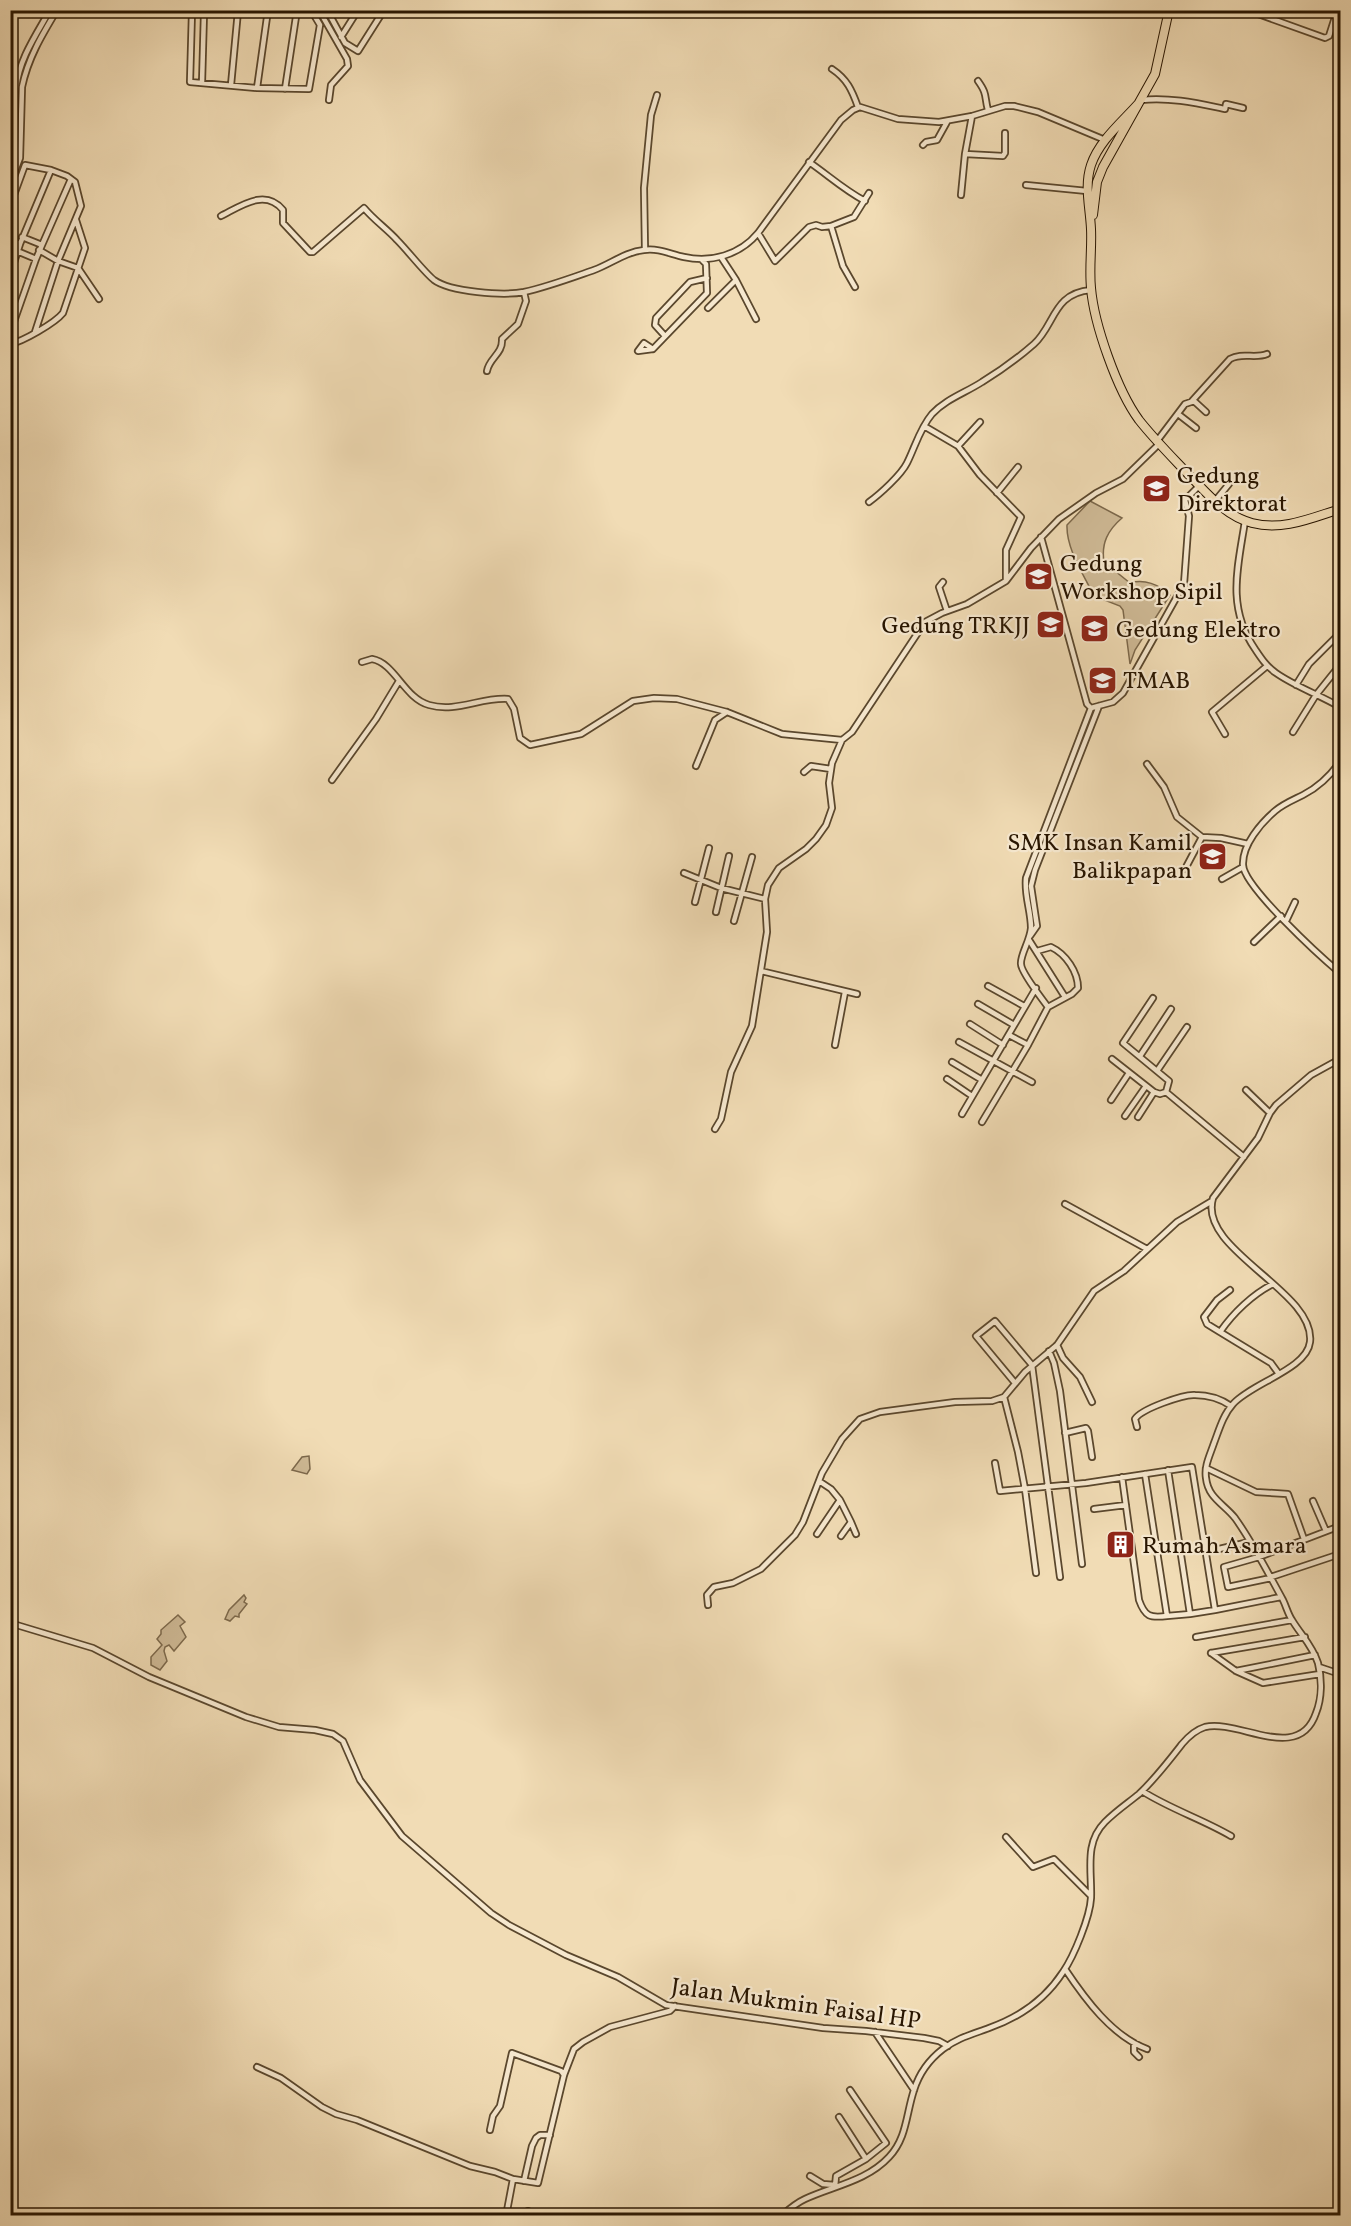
<svg xmlns="http://www.w3.org/2000/svg" width="1351" height="2226" viewBox="0 0 1351 2226" font-family="Vollkorn,serif">
<rect width="100%" height="100%" fill="#f1dcb5"/>
<filter id="stains"><feTurbulence type="fractalNoise" baseFrequency=".00333" numOctaves="4"/><feColorMatrix values="0 0 0 0 .2 0 0 0 0 .09 0 0 0 0 .02 0 0 0 .5 -.17"/></filter>
<radialGradient id="worn" r=".72"><stop offset=".6" stop-color="#630" stop-opacity="0"/><stop offset="1" stop-color="#630" stop-opacity=".3"/></radialGradient>
<path fill="#cfba96" stroke="#7c684b" stroke-width="1.5" d="M1090 501 1122 518C1108 530 1101 543 1104 562L1130 583C1144 579 1159 584 1170 595L1135 650 1130 664 1123 610 1120 606 1094 596C1084 575 1066 549 1067 525Z
M309 1456 310 1469 307 1474 292 1470 302 1457Z
M244 1595 246 1598 244 1602 247 1604 239 1614V1617L235 1616 230 1621 225 1619 229 1610Z
M178 1615 185 1622 180 1626 186 1637 174 1651 169 1645 165 1647 164 1651 167 1661 160 1670 151 1665V1657L162 1645 157 1639 161 1634V1630Z"/>
<g fill="none" stroke-linecap="round" stroke-linejoin="round">
<defs>
<path id="minor" d="M238 10 204 13 192 11 190 82 257 88 309 89 320 25 311 10
M319 10 347 59 348 66 331 85 329 100
M327 10 345 43 358 51 384 10
M1247 10 1325 38 1329 36 1337 11
M341 37 358 10
M832 69C847 79 852 90 858 107
M978 81C988 95 984 96 988 110
M202 83 204 13
M231 85 238 11
M257 88 268 10
M285 89 297 10
M1141 100C1170 97 1196 103 1225 109L1226 104 1243 108
M923 145 926 142 937 140 947 122
M965 154 1003 156 1005 153V133
M809 162C828 175 844 190 865 201
M10 168C19 142 14 114 16 88 19 59 36 35 50 10
M10 184 20 158 22 87C28 58 42 35 57 10
M1026 185 1087 191
M961 195 965 154 972 116
M10 206 25 165 51 170
M221 216C241 206 265 188 283 210V223L310 252H313L364 208C374 220 387 229 397 240 408 251 424 272 434 280 450 292 504 296 524 292 547 287 571 278 594 270 611 264 625 252 644 250 659 248 670 254 684 257 711 263 740 255 758 233L841 120 853 110 860 107 898 119 939 122 972 116 1005 106H1014L1038 112 1105 140
M831 226 843 266 855 287
M758 233 775 261 809 227 816 225 822 227 831 226 854 217 869 193
M10 241 20 244 10 275
M20 244 51 170 67 176 75 182 81 206 58 261 35 332
M42 245 71 179
M39 250 58 261 78 268
M645 250 644 188 651 115 657 95
M17 251 36 259 42 245 22 237
M721 257 736 280 756 319
M78 268 99 299
M708 308 736 280
M10 333 36 259
M665 336 655 325 656 318 690 282 707 278
M10 344C22 342 55 323 63 313L85 248 76 220
M653 349 644 343 638 351 653 349 707 293 706 264 702 260
M487 371C489 358 503 354 502 339L518 324 526 301 524 292
M1192 401 1230 359C1242 352 1255 359 1267 354
M1178 414 1196 428
M924 426 958 446 980 475 1021 517 1006 550V580
M1157 441 1185 404 1194 401 1206 412
M958 446 980 422
M997 493 1018 467
M1215 501 1229 484
M869 502C880 494 901 475 907 463 915 447 920 428 932 414 946 399 965 393 982 382 1000 371 1018 358 1034 344 1055 325 1053 293 1091 290
M1245 521C1238 567 1226 607 1255 649 1261 658 1266 666 1276 673 1296 687 1320 695 1340 707
M1041 537 1087 704 1091 708 1113 702 1123 693 1184 584 1189 516 1185 500 1199 486
M943 582 939 587 947 611
M362 662 372 659C395 663 404 698 429 705 456 713 481 697 508 699L514 709 520 738 530 745 581 734 633 701 654 698 677 699 727 712 782 734 842 740 852 732 925 622 942 613 967 604 1006 581 1031 548 1059 519 1096 493 1123 479 1159 444
M1296 685 1309 664 1340 633
M1293 732 1316 695 1340 665
M1225 734 1212 712 1267 666
M1340 762C1330 776 1319 787 1303 795 1293 800 1283 804 1275 811 1261 823 1242 845 1243 865 1244 887 1321 957 1340 973
M1147 764 1164 787 1177 817 1202 837
M696 766 715 720 727 712
M804 772 811 766 831 769
M332 780 376 719 399 681
M1185 869 1202 837 1221 838 1248 844
M684 873 721 888 765 899
M1222 879 1243 867
M695 902 709 848
M716 912 729 856
M734 921 752 857
M1286 921 1295 902
M1030 936 1037 926 1031 886 1035 870 1099 706
M1029 940 1065 997
M1254 942 1281 916
M761 971 857 994
M988 986 1024 1006
M1153 998 1123 1043 1169 1081 1166 1092 1244 1157
M978 1004 1014 1025
M1048 1007C1042 999 1021 972 1021 964 1020 955 1030 941 1031 928 1031 911 1024 895 1026 878L1091 708
M970 1024 1003 1045
M1009 1035 1028 1045 1048 1007 1072 994 1078 988C1078 972 1066 954 1051 947L1037 951
M959 1042 1032 1082
M835 1045 845 992
M1140 1056 1171 1009
M1112 1059 1154 1092 1160 1094 1166 1092
M952 1062 982 1080
M1157 1071 1187 1027
M947 1079 972 1096
M1246 1090 1270 1113
M1111 1100 1129 1073
M962 1114 1036 988
M1125 1116 1146 1086
M1138 1117 1154 1092
M982 1122 1028 1045
M715 1129 721 1119 731 1072 752 1026 767 932 765 899 768 885 779 868 806 849 816 839 826 825 832 808 829 783 832 763 842 740
M1065 1204 1147 1249
M1273 1284C1253 1294 1233 1313 1220 1332L1271 1363 1279 1374
M1220 1332 1207 1324 1204 1317 1217 1300 1230 1290
M1057 1345 1063 1358 1080 1377 1092 1402
M1049 1351 1054 1363 1060 1391 1082 1564
M1015 1383 976 1336 995 1321 1032 1365 1060 1577
M1004 1397 1018 1452 1025 1489 1036 1573
M1137 1427 1135 1419C1141 1409 1184 1394 1195 1395 1207 1395 1221 1399 1231 1406
M1065 1433 1086 1428 1088 1431 1092 1457
M995 1463 1000 1491 1086 1483 1192 1467 1215 1610 1190 1614
M1206 1468 1256 1492 1288 1494 1304 1539
M1145 1474 1167 1616 1190 1614 1168 1470
M1122 1477 1139 1600C1145 1617 1150 1618 1167 1616
M840 1500 851 1522 841 1536
M1313 1501 1326 1531
M1094 1509 1126 1505
M851 1522 856 1534
M817 1534 840 1500 831 1489 819 1481
M1219 1549 1249 1542
M1271 1577 1340 1554
M1271 1578 1228 1587 1224 1567 1259 1557 1340 1526
M708 1605 707 1595 714 1587 733 1583 761 1569 795 1535 803 1522 822 1473 842 1439 860 1419 880 1412 955 1402 992 1401 1004 1397 1025 1372 1057 1345 1094 1291 1124 1271 1177 1222 1212 1201
M1215 1610 1281 1597
M10 1623 93 1648 149 1677 246 1717 279 1727 315 1730 333 1734 343 1741 360 1780 402 1836 491 1913 509 1925 566 1955 618 1977 666 2005 823 2028 866 2031 924 2038 939 2041 948 2046
M1196 1637 1292 1620
M1211 1653 1236 1671 1263 1683 1320 1674
M1211 1653 1305 1637
M1319 1667 1340 1674
M1236 1671 1315 1655
M1142 1791C1170 1809 1202 1819 1231 1836
M1006 1837 1033 1867 1054 1859 1090 1895
M1065 1969C1085 1999 1112 2036 1147 2049
M875 2032 914 2090
M1134 2043V2052L1139 2057
M257 2067 281 2078 322 2107 336 2114 357 2120 470 2166 495 2172 513 2179 538 2183 564 2075 574 2049 583 2042 610 2027 670 2011 675 2006
M839 2117 866 2159
M490 2130 493 2116 500 2106 512 2053 561 2071 564 2075
M810 2176 823 2184 835 2185
M524 2181 532 2146 536 2138 540 2135H550
M835 2187 836 2176 866 2159 886 2143 850 2090
M10 2213 14 2216
M506 2216 513 2179
M527 2216 528 2211
M781 2216C788 2210 796 2203 805 2199 833 2186 867 2181 889 2157 907 2138 906 2114 914 2090 919 2074 930 2059 943 2049 957 2038 973 2034 989 2028 1020 2017 1045 2000 1063 1972 1074 1956 1090 1917 1091 1898 1092 1870 1084 1843 1105 1822 1116 1811 1128 1803 1139 1794 1155 1779 1168 1762 1182 1744 1188 1737 1195 1730 1205 1727 1239 1719 1299 1764 1316 1713 1322 1698 1322 1679 1318 1663 1312 1645 1301 1635 1292 1620 1288 1614 1286 1606 1283 1600 1268 1573 1253 1543 1235 1518 1224 1504 1208 1498 1206 1478 1204 1466 1210 1455 1214 1443 1219 1430 1223 1415 1233 1404 1252 1383 1307 1369 1310 1342 1316 1291 1197 1250 1213 1198L1258 1138 1270 1113 1276 1105 1311 1075 1340 1059"/>
<path id="trunk" d="M1138 104C1121 123 1099 141 1091 165 1084 186 1090 207 1091 229 1092 248 1089 268 1091 288 1094 324 1117 390 1139 420 1154 439 1171 456 1188 474 1207 493 1225 516 1252 523 1283 531 1311 518 1340 509
M1093 215 1097 182 1103 167 1155 74 1169 10"/>
</defs>
<use href="#minor" stroke="#5a472d" stroke-width="8"/>
<use href="#trunk" stroke="#281500" stroke-width="10"/>
<use href="#minor" stroke="#f6e8cf" stroke-width="4.5"/>
<use href="#trunk" stroke="#f1dcb5" stroke-width="8"/>
</g>
<defs>
<symbol id="university-square" viewBox="-11 -11 22 22"><rect x="-9" y="-9" width="18" height="18" rx="4" fill="#8f2418" stroke="#f6e8cf"/><path d="M0-5L7-2L0 1L-7-2ZM-4 1L0 2.5L4 1V4Q0 6-4 4Z" fill="#fff"/></symbol>
<symbol id="school-square" viewBox="-11 -11 22 22"><rect x="-9" y="-9" width="18" height="18" rx="4" fill="#8f2418" stroke="#f6e8cf"/><path d="M0-5L7-2L0 1L-7-2ZM-4 1L0 2.5L4 1V4Q0 6-4 4Z" fill="#fff"/></symbol>
<symbol id="building-square" viewBox="-11 -11 22 22"><rect x="-9" y="-9" width="18" height="18" rx="4" fill="#8f2418" stroke="#f6e8cf"/><path d="M-4-6H4V6H1V3H-1V6H-4ZM-2.5-4.3h1.7v1.8h-1.7ZM.8-4.3h1.7v1.8H.8ZM-2.5-1h1.7V.8h-1.7ZM.8-1h1.7V.8H.8Z" fill="#fff"/></symbol>
</defs>
<g fill-rule="evenodd">
<use href="#university-square" x="1140" y="472" width="33" height="33"/>
<use href="#university-square" x="1022" y="560" width="33" height="33"/>
<use href="#university-square" x="1034" y="608" width="33" height="33"/>
<use href="#university-square" x="1078" y="612" width="33" height="33"/>
<use href="#university-square" x="1086" y="664" width="33" height="33"/>
<use href="#school-square" x="1196" y="840" width="33" height="33"/>
<use href="#building-square" x="1104" y="1528" width="33" height="33"/>
</g>
<g text-anchor="middle" stroke-width="4.5" stroke-linejoin="round" paint-order="stroke">
<g font-size="24" fill="#281500" stroke="#f6e8cf" text-anchor="start">
<text x="1177" y="483">Gedung<tspan x="1177" dy="28">Direktorat</tspan></text>
<text x="1060" y="571">Gedung<tspan x="1060" dy="28">Workshop Sipil</tspan></text>
<text x="1030" y="633" text-anchor="end">Gedung TRKJJ</text>
<text x="1116" y="637">Gedung Elektro</text>
<text x="1123" y="688">TMAB</text>
<text x="1192" y="850" text-anchor="end">SMK Insan Kamil<tspan x="1192" dy="28">Balikpapan</tspan></text>
<text x="1142" y="1553">Rumah Asmara</text>
</g>
<g font-size="24" fill="#281500" stroke="#f6e8cf">
<text transform="translate(796 2003) rotate(8)" y="8">Jalan Mukmin Faisal HP</text>
</g>
</g>
<rect width="1351" height="2226" fill="none" stroke="#f1dcb5" stroke-width="36"/>
<rect x="12" y="12" width="1327" height="2202" fill="none" stroke="#281500" stroke-width="3"/>
<rect x="18" y="18" width="1315" height="2190" fill="none" stroke="#281500" stroke-width="1.5"/>
<rect width="100%" height="100%" filter="url(#stains)"/>
<rect width="100%" height="100%" fill="url(#worn)"/>
</svg>
